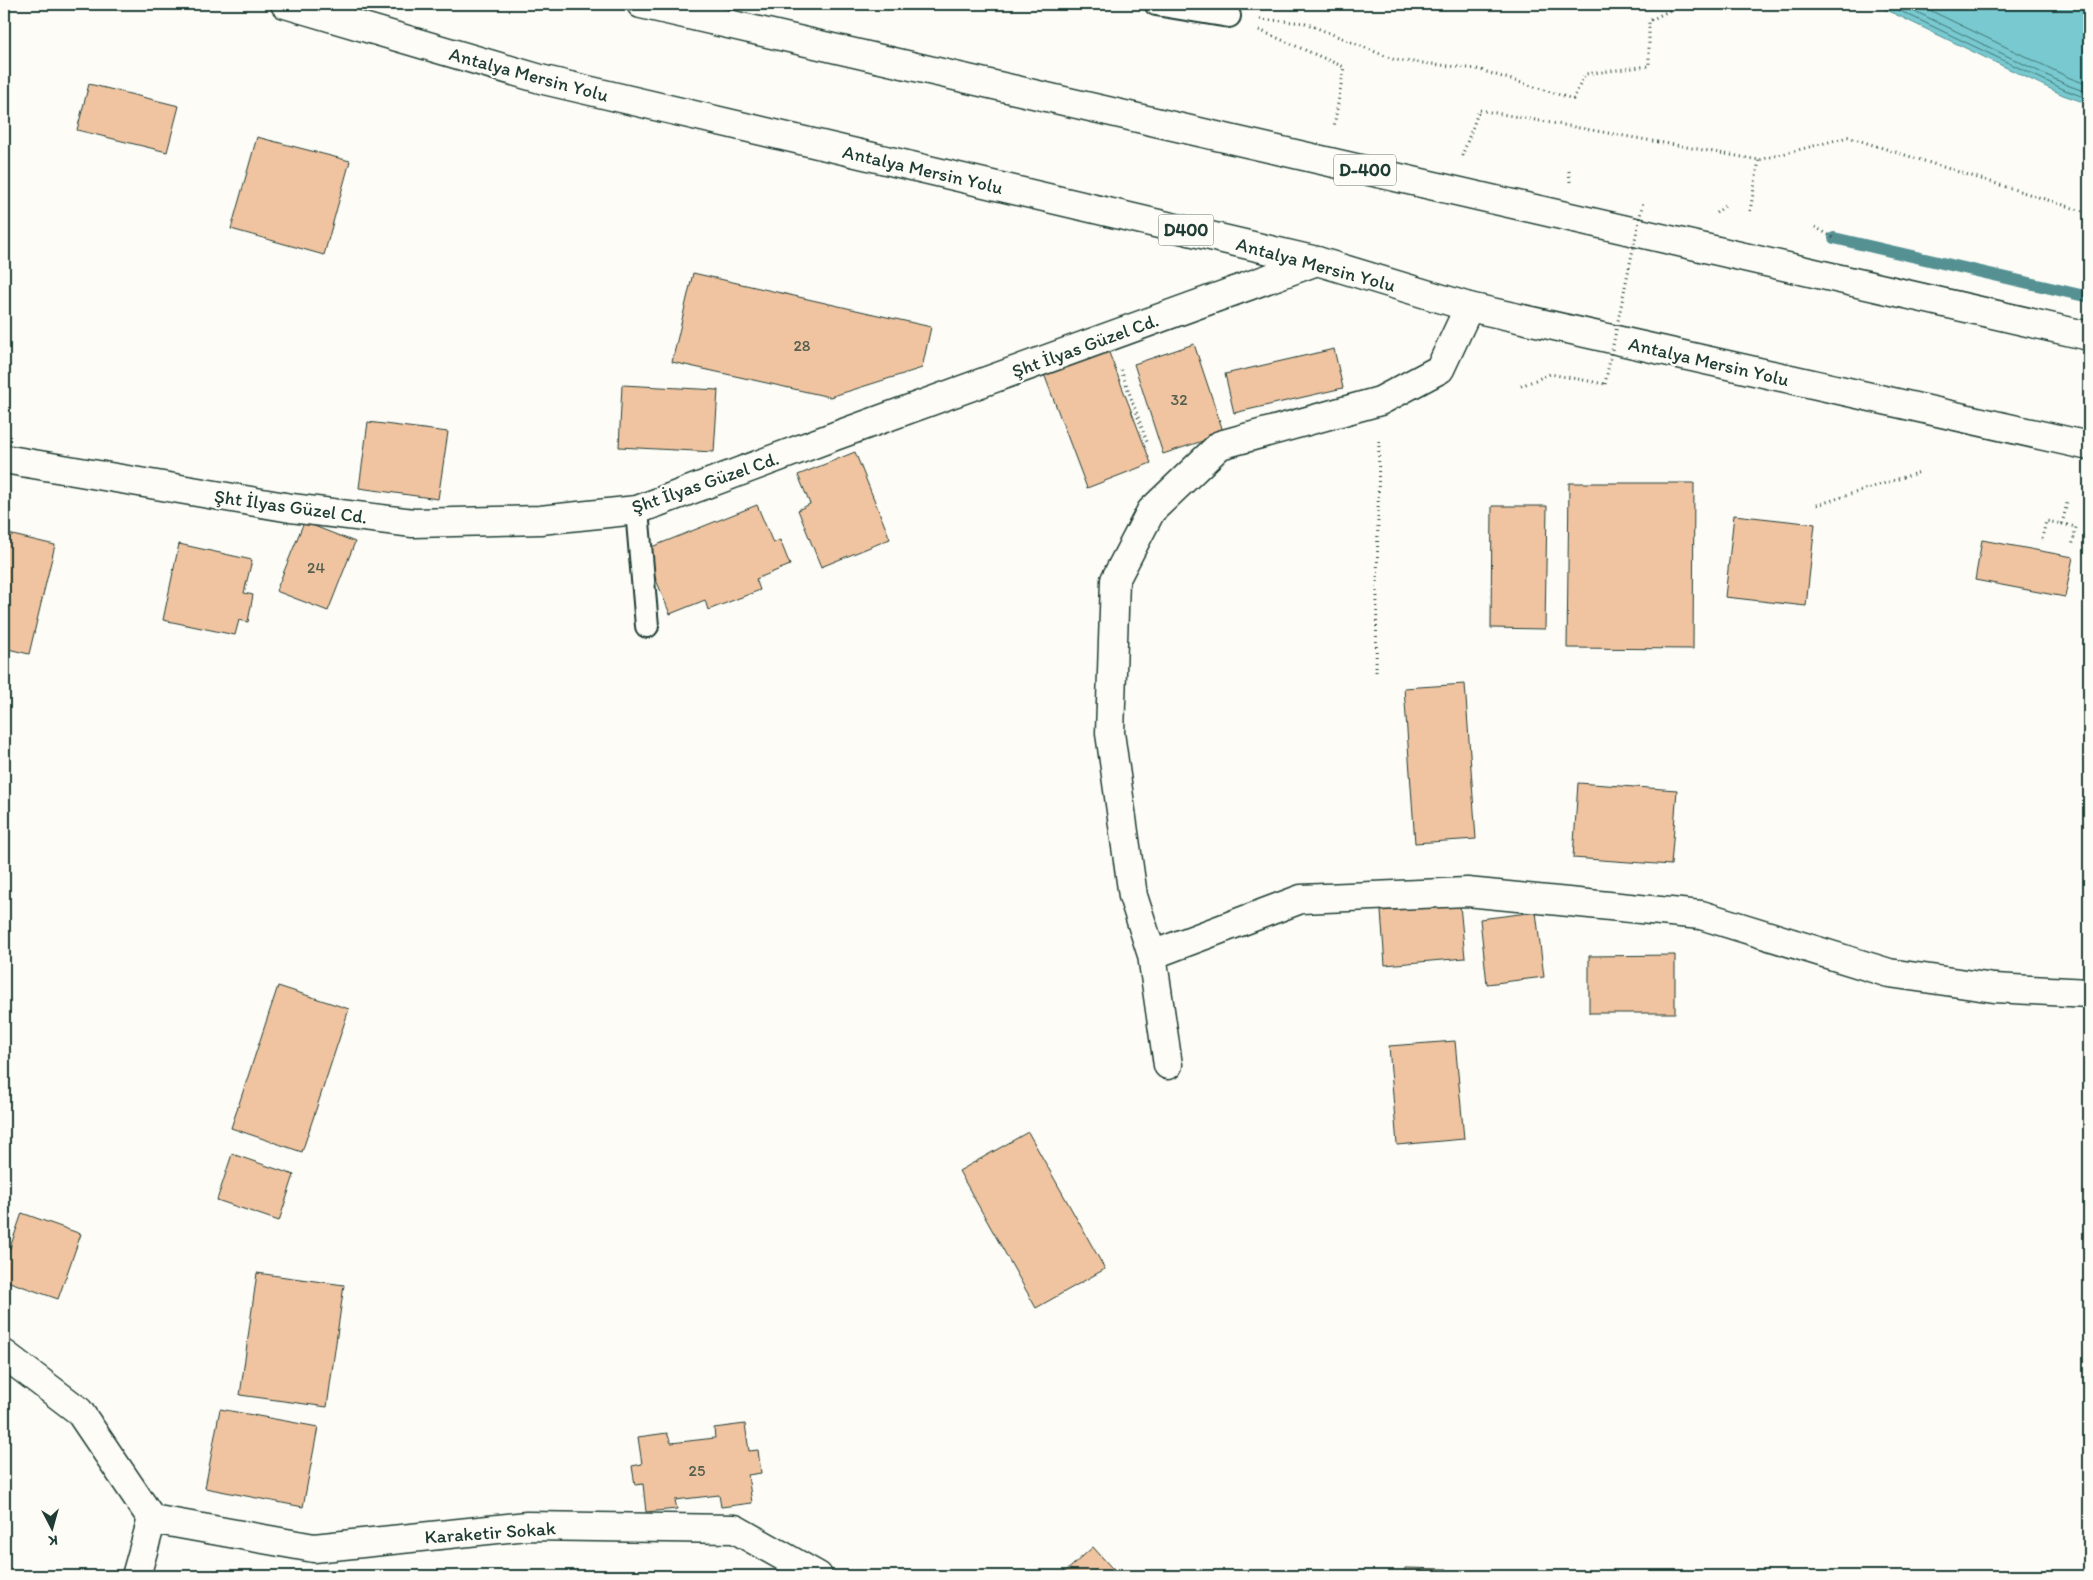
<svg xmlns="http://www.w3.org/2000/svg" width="2093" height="1580" viewBox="0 0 2093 1580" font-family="Itim,sans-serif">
<rect width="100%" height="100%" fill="#fdfcf7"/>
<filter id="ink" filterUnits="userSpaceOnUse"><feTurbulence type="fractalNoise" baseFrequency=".02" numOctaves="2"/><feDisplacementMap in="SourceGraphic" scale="10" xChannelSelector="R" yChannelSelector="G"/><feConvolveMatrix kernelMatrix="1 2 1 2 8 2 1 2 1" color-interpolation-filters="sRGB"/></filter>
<g filter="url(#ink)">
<path fill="#78c9d0" stroke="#549192" d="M1874 4H2089V104L2063 95Z"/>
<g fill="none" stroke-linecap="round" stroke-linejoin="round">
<path stroke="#437572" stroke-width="1" d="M1886 4 2065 90 2089 99
M1900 4 2067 85 2089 93
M1917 4 2070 78 2089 85"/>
<path stroke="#549192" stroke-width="12" d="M1834 238 2089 297"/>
</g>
<path fill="#f0c4a0" stroke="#1f3d34" d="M89 84 179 106 167 152 77 130Z
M257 137 350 161 324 255 231 229Z
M693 273 931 327 922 368 830 397 672 362Z
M1194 344 1224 434 1163 454 1134 364Z
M1334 349 1343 388 1234 413 1225 374Z
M1108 350 1151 463 1087 488 1044 374Z
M622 385 718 390 714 452 619 447Z
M368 422 448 432 438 499 359 488Z
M855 452 890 539 821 567 798 510 810 504 798 475Z
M1569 483H1694L1693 649 1567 648Z
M757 505 773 543 780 540 790 565 756 579 760 590 708 610 705 600 670 614 644 550Z
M1492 506H1547L1545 629 1491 628Z
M1734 515 1815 524 1806 606 1725 597Z
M304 522 355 542 328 611 276 591Z
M4 533 55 545 29 654 4 648Z
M1982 540 2073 557 2065 597 1975 580Z
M179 544 252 560 244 593 253 595 248 622 239 620 235 635 163 620Z
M1465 684 1476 839 1415 843 1404 688Z
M1578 783 1677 790 1671 865 1573 858Z
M1460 905 1465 958 1385 965 1381 911Z
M1536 912 1544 977 1487 984 1480 919Z
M1675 955V1013H1589V956Z
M278 986 349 1009 302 1152 231 1128Z
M1455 1041 1464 1139 1397 1145 1389 1046Z
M1028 1132 1105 1269 1036 1308 959 1171Z
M232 1154 294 1175 279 1221 217 1200Z
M22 1213 81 1234 58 1299 4 1280V1265Z
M257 1273 344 1285 327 1407 240 1395Z
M220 1409 318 1427 303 1507 205 1488Z
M745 1424 749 1451 758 1450 761 1473 748 1475 752 1503 721 1507 719 1495 675 1500 677 1509 646 1512 643 1484 635 1485 632 1466 642 1464 638 1437 667 1433 671 1443 715 1438 714 1428Z
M1093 1547 1119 1576H1064L1063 1574Z
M1405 1568 1447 1569V1576H1404Z"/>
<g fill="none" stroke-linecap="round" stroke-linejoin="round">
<defs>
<path id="lane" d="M1156 4 1229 16
M637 510 647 626"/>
<path id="street" d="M4 459 291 508 413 523 540 520 637 510 835 436 1317 261
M1152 955 1301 899 1467 892 1701 915 1889 973 1994 988 2089 993
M1168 1065 1152 955 1133 896 1110 733 1115 580 1151 511 1220 445 1380 401 1440 369 1469 307
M4 1354 79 1411 152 1519 136 1576
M152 1519 314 1548 527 1526 735 1529 818 1576"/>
<path id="highway" d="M285 4 544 80 1317 261 1469 307 2089 446
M641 4 2089 336"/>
</defs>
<use href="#lane" stroke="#1f3d34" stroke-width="26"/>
<use href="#street" stroke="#1f3d34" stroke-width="31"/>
<use href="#highway" stroke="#1f3d34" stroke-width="31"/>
<path stroke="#1f3d34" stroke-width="3" stroke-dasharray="1 4" stroke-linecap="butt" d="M1260 19 1305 23 1395 60 1477 69 1573 99 1585 74 1649 66V21L1682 4
M1259 30 1344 67 1334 127
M1462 156 1479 110 1759 160 1848 137 2089 213
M1569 171 1570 182
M1750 211 1759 160
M1716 213 1725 206
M1815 227 1834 238
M1625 287 1629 268
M1121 370 1147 442
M1521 386 1550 374 1605 384
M1817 505 1920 472
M2062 524 2076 527 2072 547
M2042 539 2046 521 2062 524 2067 503
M1376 672 1379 437"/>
<use href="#lane" stroke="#fdfcf7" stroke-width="22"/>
<use href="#street" stroke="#fdfcf7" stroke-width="28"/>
<use href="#highway" stroke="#fdfcf7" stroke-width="28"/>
<path stroke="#1f3d34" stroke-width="3" stroke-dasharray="1 4" stroke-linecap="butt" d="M1629 268 1643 202
M1605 384 1625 287"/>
</g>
</g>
<g text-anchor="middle" stroke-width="4.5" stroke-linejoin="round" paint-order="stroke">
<g font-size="16" fill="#535f4f">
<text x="802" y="351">28</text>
<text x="1179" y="405">32</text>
<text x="316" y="573">24</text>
<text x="697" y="1476">25</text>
</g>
<g fill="#fdfcf7" stroke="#62766e" stroke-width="1">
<rect x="1334" y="154.5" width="62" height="31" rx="4"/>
<rect x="1158.5" y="214.5" width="55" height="31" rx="4"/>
</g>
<g font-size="18" font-weight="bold" fill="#1f3d34">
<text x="1365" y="176">D-400</text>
<text x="1186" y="236">D400</text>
</g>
<g font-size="19" fill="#1f3d34" stroke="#fdfcf7">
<text transform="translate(529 74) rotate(15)" y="7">Antalya Mersin Yolu</text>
<text transform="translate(923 169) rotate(13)" y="7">Antalya Mersin Yolu</text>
<text transform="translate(1316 264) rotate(15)" y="7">Antalya Mersin Yolu</text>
<text transform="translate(1085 345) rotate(-20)" y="7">Şht İlyas Güzel Cd.</text>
<text transform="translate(1709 361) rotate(13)" y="7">Antalya Mersin Yolu</text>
<text transform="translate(705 482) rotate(-19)" y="7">Şht İlyas Güzel Cd.</text>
<text transform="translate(291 506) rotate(8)" y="7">Şht İlyas Güzel Cd.</text>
<text transform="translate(490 1532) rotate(-4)" y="7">Karaketir Sokak</text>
</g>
</g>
<rect width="2093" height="1580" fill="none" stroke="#fdfcf7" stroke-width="20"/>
<rect x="10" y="10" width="2073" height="1560" fill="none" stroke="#1f3d34" stroke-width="2" filter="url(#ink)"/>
<g transform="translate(52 1528) rotate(174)" stroke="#fdfcf7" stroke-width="4" paint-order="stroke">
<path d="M0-4L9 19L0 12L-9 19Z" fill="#1f3d34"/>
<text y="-8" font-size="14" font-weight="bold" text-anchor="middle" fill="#1f3d34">K</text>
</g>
</svg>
